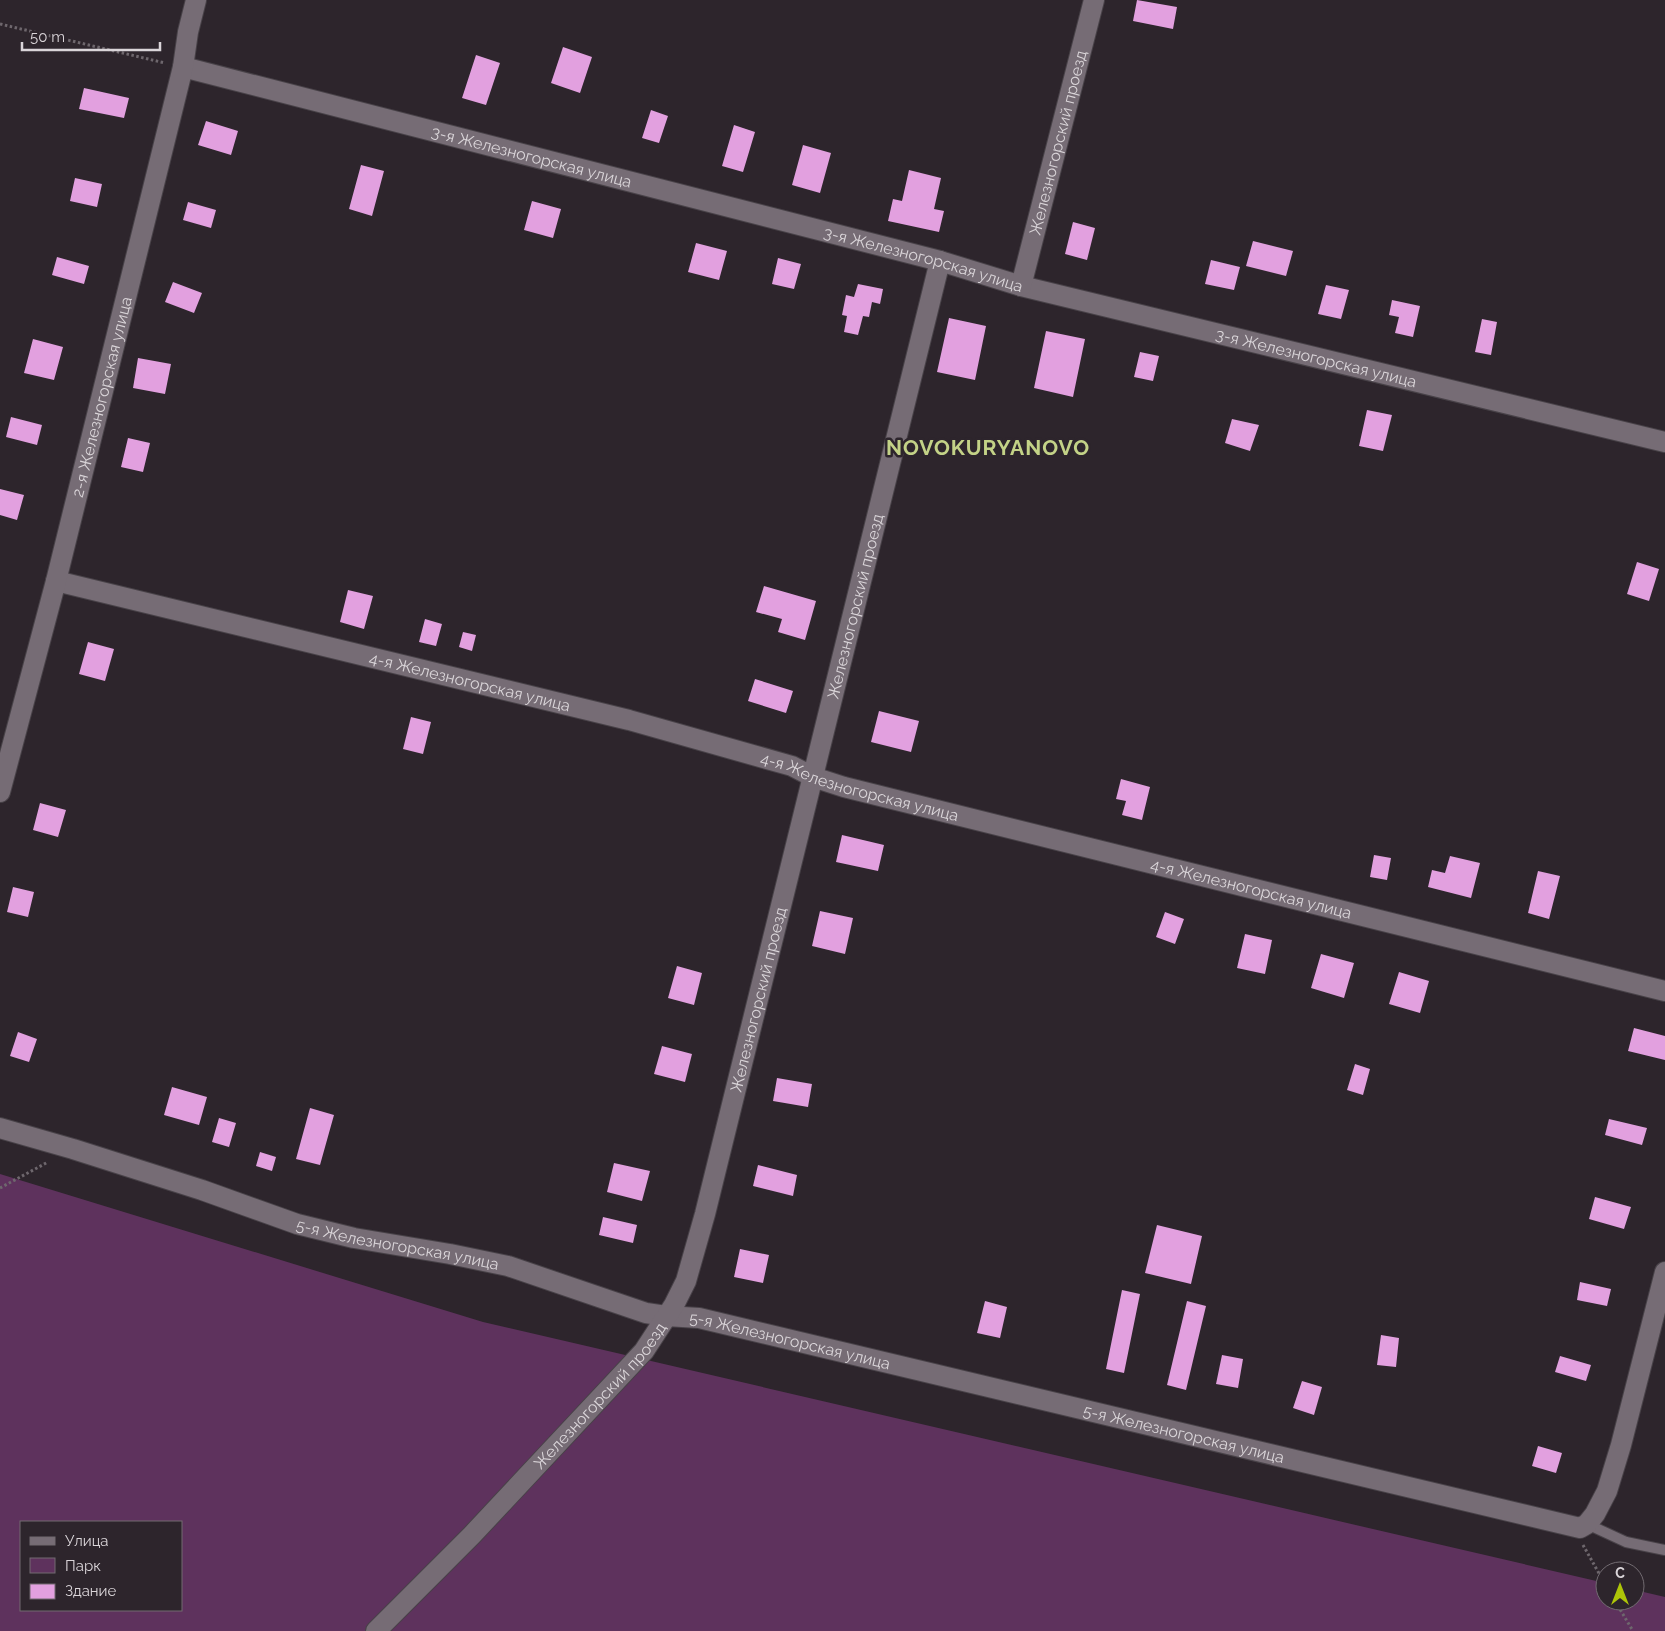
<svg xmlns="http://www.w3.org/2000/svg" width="1665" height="1631" viewBox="0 0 1665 1631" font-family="Raleway,sans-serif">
<rect width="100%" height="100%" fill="#2d252c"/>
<path fill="#5e325d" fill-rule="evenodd" d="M0 1174 483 1322 1605 1583V1601H1635V1590L1665 1597V1631H0ZM21 1522H181V1610H21Z"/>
<path fill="#e2a0df" d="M1137 0 1177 7 1173 29 1133 21Z
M563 47 592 57 580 93 551 83Z
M476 55 500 63 486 105 462 98Z
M84 88 129 98 124 118 79 109Z
M651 110 668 116 659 143 642 138Z
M206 121 238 131 231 155 198 145Z
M734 125 755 132 743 172 722 166Z
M803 145 831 153 820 193 792 185Z
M361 165 384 171 372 216 349 209Z
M909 170 941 178 934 209 944 211 939 232 888 221 893 199 902 201Z
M75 178 102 184 97 207 70 201Z
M532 201 561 209 553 238 524 230Z
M188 202 216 210 211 228 183 220Z
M1073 222 1095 228 1087 260 1065 254Z
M1253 241 1293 251 1286 276 1246 266Z
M696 243 727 251 719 280 688 272Z
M57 257 89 266 84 284 52 275Z
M778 258 801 264 794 289 772 284Z
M1211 260 1240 267 1234 290 1205 284Z
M173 282 202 293 194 313 165 302Z
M858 284 883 289 880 304 872 302 869 317 863 316 858 335 844 332 847 316 842 315 846 295 854 297Z
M1326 285 1349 290 1341 319 1318 314Z
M1392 300 1420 306 1413 337 1395 333 1399 317 1389 315Z
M949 318 986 326 975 380 937 372Z
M1482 319 1497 322 1491 355 1475 352Z
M1046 331 1085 339 1073 397 1034 388Z
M33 339 63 347 54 380 24 373Z
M1140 352 1159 356 1153 381 1134 377Z
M138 358 171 364 165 394 133 388Z
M1367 410 1392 415 1383 451 1359 446Z
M11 417 42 425 37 445 6 437Z
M1232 419 1259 425 1250 451 1225 443Z
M128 438 150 443 143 472 121 467Z
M0 489 24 495 17 520 0 515Z
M1637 562 1659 569 1649 601 1627 594Z
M764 586 816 601 805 640 778 632 782 619 756 612Z
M348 590 373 596 364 629 340 622Z
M425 619 442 624 436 646 419 642Z
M463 632 476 635 472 651 459 647Z
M88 642 114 649 105 681 79 674Z
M755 679 793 691 786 713 748 701Z
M879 711 919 721 911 752 871 742Z
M411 717 431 722 423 754 403 749Z
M1121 779 1150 787 1142 820 1122 815 1126 801 1116 799Z
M40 803 66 810 58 837 33 830Z
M842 835 884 845 878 871 836 862Z
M1374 855 1391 858 1387 880 1370 877Z
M1450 856 1480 863 1471 898 1428 887 1432 870 1445 873Z
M1538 871 1560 876 1549 919 1528 913Z
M13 887 34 892 28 917 7 912Z
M820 911 853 918 845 954 812 946Z
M1165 912 1184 919 1175 944 1156 937Z
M1245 934 1272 940 1265 974 1237 968Z
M1321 954 1354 963 1344 998 1311 988Z
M677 966 702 973 694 1005 668 998Z
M1399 972 1429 981 1420 1013 1389 1004Z
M1634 1028 1665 1036V1060L1628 1051Z
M18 1032 37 1039 29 1062 10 1056Z
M662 1046 692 1054 685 1082 654 1074Z
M1355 1064 1370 1069 1363 1095 1347 1090Z
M777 1078 812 1084 808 1107 773 1101Z
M172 1087 207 1097 199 1125 164 1115Z
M310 1108 334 1115 320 1165 296 1159Z
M219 1118 236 1123 229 1147 212 1142Z
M1609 1119 1647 1128 1642 1145 1605 1135Z
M260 1152 276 1157 272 1171 256 1166Z
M614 1163 650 1171 642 1201 607 1192Z
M758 1165 797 1175 793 1196 753 1186Z
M1595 1197 1631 1207 1624 1229 1589 1219Z
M603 1217 637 1225 633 1243 599 1235Z
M1157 1225 1202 1236 1191 1284 1145 1273Z
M740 1249 769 1255 763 1283 734 1277Z
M1580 1282 1611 1289 1607 1306 1577 1300Z
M1122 1290 1140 1294 1124 1373 1106 1369Z
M985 1301 1007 1307 1000 1338 977 1333Z
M1187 1301 1206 1306 1186 1390 1167 1385Z
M1381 1335 1399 1338 1396 1367 1377 1365Z
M1222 1355 1243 1359 1238 1388 1216 1384Z
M1560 1356 1591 1365 1586 1381 1555 1372Z
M1302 1381 1322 1387 1314 1415 1293 1408Z
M1538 1446 1562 1453 1556 1473 1532 1466Z"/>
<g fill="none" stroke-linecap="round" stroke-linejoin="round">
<defs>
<path id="service" d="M1587 1524 1626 1542 1665 1550"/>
<g id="minor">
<path id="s1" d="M183 67 940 261 1021 286 1665 442"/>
<path id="s2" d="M1021 286 1094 0"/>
<path id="s3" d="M56 581 629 720 792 766 813 777 844 787 1665 991"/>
<path id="s4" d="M0 792 56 581 183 67 188 32 196 0"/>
<path id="s5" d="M0 1128 73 1149 202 1190 297 1224 354 1238 450 1254 508 1266 646 1313 666 1316 699 1318 1580 1528 1587 1524 1595 1514 1607 1491 1621 1445 1665 1272"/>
<path id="s6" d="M376 1631 472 1535 644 1351 674 1305 686 1281 705 1214 940 261"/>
</g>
</defs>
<use href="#service" stroke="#484248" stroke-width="12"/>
<use href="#minor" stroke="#484248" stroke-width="22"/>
<path stroke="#6e676d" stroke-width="3" stroke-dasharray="2.5 2.5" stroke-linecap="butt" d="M0 24 165 63
M0 1188 48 1162
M1583 1545 1605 1584
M1615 1601 1633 1631"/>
<use href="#service" stroke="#766c75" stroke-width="10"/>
<use href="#minor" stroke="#766c75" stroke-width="20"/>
</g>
<g text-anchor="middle" stroke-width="5" stroke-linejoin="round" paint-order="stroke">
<g font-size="16" fill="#dad5d9" stroke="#2d252c">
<text dy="6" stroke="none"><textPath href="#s2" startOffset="148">Железногорский проезд</textPath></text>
<text dy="6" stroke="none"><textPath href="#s1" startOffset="360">3-я Железногорская улица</textPath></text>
<text dy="6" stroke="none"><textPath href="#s1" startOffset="765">3-я Железногорская улица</textPath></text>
<text dy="6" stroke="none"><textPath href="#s1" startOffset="1170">3-я Железногорская улица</textPath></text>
<text dy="6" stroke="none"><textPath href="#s4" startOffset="408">2-я Железногорская улица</textPath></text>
<text dy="6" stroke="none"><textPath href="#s6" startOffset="1165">Железногорский проезд</textPath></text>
<text dy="6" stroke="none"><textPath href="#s3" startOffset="426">4-я Железногорская улица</textPath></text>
<text dy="6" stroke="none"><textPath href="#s3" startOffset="830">4-я Железногорская улица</textPath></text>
<text dy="6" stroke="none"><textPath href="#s3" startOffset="1235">4-я Железногорская улица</textPath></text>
<text dy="6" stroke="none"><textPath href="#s6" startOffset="760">Железногорский проезд</textPath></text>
<text dy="6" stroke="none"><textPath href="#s5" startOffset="415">5-я Железногорская улица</textPath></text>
<text dy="6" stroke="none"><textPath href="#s5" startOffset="820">5-я Железногорская улица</textPath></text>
<text dy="6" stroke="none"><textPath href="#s6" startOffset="325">Железногорский проезд</textPath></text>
<text dy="6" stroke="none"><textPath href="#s5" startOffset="1225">5-я Железногорская улица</textPath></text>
</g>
<g font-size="21" font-weight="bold" letter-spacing="1" fill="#c3d287" stroke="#2d252c">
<text x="988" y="455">NOVOKURYANOVO</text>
</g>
</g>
<rect x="20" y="1521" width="162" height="90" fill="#2d252c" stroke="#726b71"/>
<rect x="30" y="1537" width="25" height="8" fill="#766c75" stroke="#726b71"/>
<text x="65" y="1546" font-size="15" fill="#dad5d9">Улица</text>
<rect x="30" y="1558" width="25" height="15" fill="#5e325d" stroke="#726b71"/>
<text x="65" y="1571" font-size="15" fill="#dad5d9">Парк</text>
<rect x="30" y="1584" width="25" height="15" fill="#e2a0df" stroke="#726b71"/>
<text x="65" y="1596" font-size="15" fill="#dad5d9">Здание</text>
<g transform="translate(1620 1586)"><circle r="24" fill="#2d252c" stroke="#726b71"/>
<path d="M0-4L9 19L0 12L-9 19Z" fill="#aec508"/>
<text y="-8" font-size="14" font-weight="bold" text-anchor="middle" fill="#dad5d9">С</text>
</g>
<path d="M22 42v8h138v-8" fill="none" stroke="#dad5d9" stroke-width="2.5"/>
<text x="30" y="42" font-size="15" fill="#dad5d9" stroke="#2d252c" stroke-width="4" paint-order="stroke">50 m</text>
</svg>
